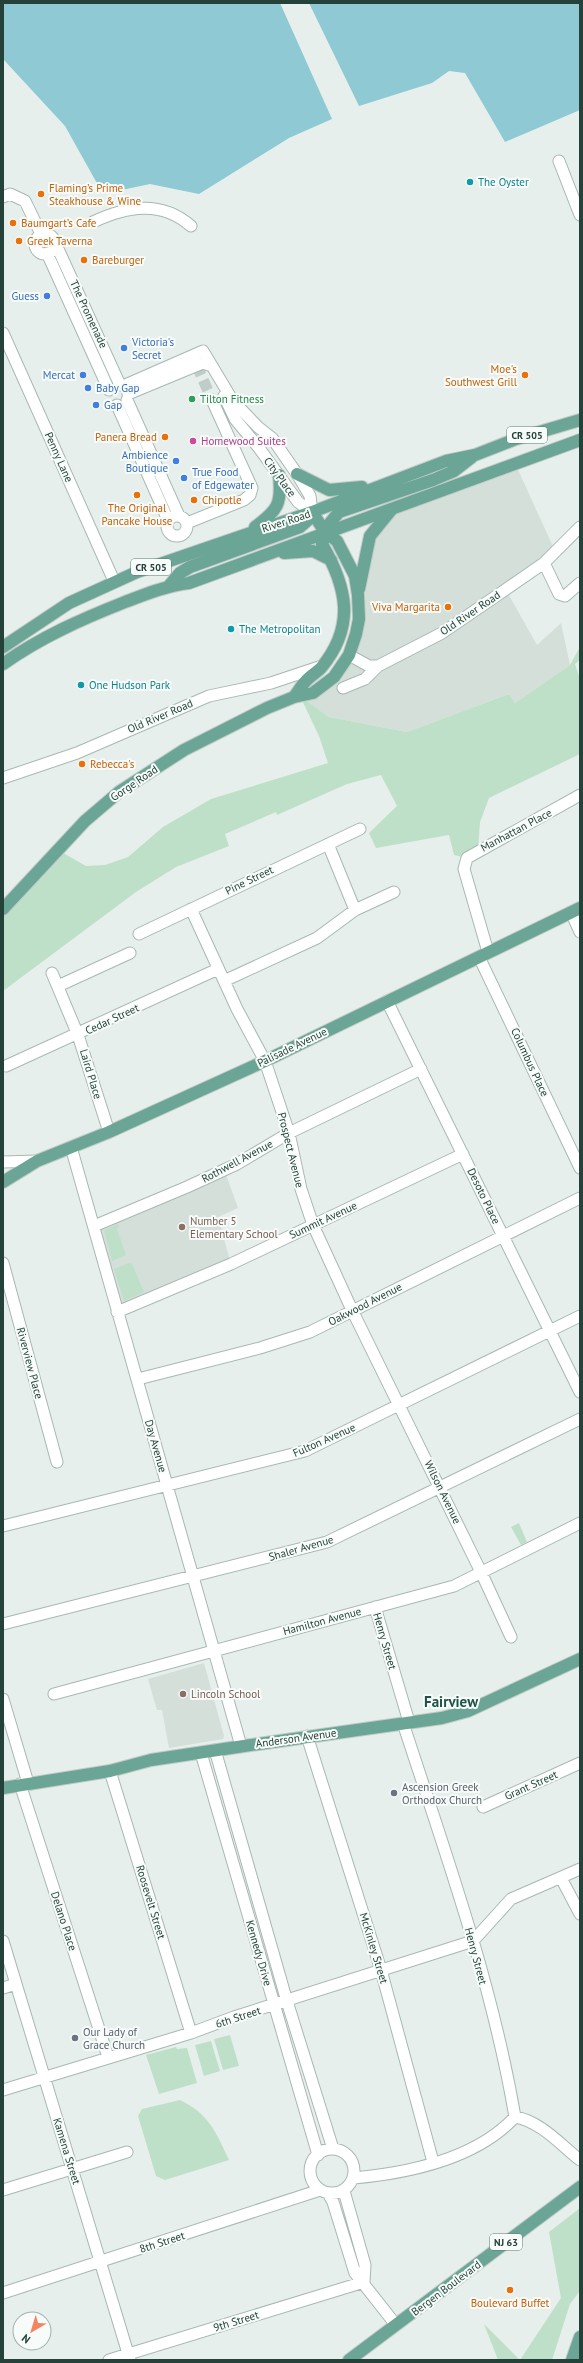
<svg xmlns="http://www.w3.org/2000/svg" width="583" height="2363" viewBox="0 0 583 2363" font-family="'PT Sans',sans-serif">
<rect width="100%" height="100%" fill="#e6efeb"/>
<path fill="#d4dfda" d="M515 463 555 551 506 590 537 645 561 623 570 665 515 703 509 694 407 732 329 717 300 696 313 693 349 655 370 536 393 508Z
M224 1169 238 1208 218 1217 231 1264 117 1312 94 1226Z
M204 1663 224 1736 223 1739 169 1748 162 1710H157L148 1679Z"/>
<path fill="#bfe0c8" d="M580 647V660L575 664 580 679V754L489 798 480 822 478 850 467 858 454 855 449 835 376 848 369 833 397 806 381 775 347 784 277 815 276 812 225 834 229 846 176 867 136 892 3 991V909L58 850 86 866 105 865 128 857 163 827 211 799 328 763 319 736 300 696 329 717 407 732 509 694 515 703 570 665Z
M118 1224 119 1227 117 1229 126 1255 112 1261 104 1230Z
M129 1263 132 1264 144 1292 124 1301 114 1269Z
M519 1523 527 1542 521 1545 511 1527Z
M230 2035 239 2066 223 2070 214 2039Z
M211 2041 220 2071 204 2076 195 2045Z
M176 2047 177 2049 187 2048 197 2083 159 2094 146 2055Z
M180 2100C209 2114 216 2132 229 2160L165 2180 156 2176 138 2116 142 2109Z
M580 2208V2291L570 2304 552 2360H498L484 2324 520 2360 561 2298 549 2232Z"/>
<path fill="#8ec9d4" d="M3 3H280L332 119 289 138 199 194 150 184 103 194 65 126 3 59Z
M309 3H580V110L505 142 465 73 449 71 432 83 359 106Z"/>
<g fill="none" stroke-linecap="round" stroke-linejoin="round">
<path stroke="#bfccc8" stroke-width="11" stroke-dasharray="11 5.5" stroke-linecap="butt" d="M190 350 212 400"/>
<defs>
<path id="minor" d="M559 161 580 215
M3 197 10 194 25 201 41 234
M93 222C127 206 161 200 191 226
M35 244a10 10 0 1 1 20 0a10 10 0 1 1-20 0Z
M55 245 59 251 120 385
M47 253 109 390
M3 333 114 581
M123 386 203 351 233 401 258 427 272 438 297 474 310 496 312 512
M128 394 203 363 212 366
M224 396 235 419 259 448 298 502 312 512
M127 400 179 516
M117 405 168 520
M167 526a10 10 0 1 1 20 0a10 10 0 1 1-20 0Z
M187 523 244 500 250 495 252 488 212 400
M544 563 559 594 565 596 580 583
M349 655 369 666H378L442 633 502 592 544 563 580 527
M343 688 365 679 378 666
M3 778 77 753 209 696 271 683 322 666
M328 844 355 910
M191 909 237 1009 265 1061 289 1133 301 1189 313 1225 352 1310 481 1572 511 1637
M571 912 580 932
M139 934 360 829
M488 952 464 869 467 858 580 795
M479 957 580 1168
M52 973 78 1035 109 1132
M224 981 317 938 355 910 394 892
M58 986 130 953
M387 1001 580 1392
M6 1066 218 969
M71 1147 241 1746
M3 1162 37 1161
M94 1226 187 1187 237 1164 289 1133 421 1069
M3 1263 57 1462
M117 1312 231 1264 463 1154
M138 1379 260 1348 310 1332 580 1198
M3 1526 305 1451 580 1316
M375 1607 409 1722
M3 1624 327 1542 580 1419
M54 1694 454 1586 580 1523
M3 1699 28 1783
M403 1723C445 1852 492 1982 515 2117 540 2121 561 2145 580 2160
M307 1736 381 1970 433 2162
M215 1750 286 1998 333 2149
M201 1753 318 2155
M110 1771 191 2033
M20 1784 108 2057
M483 1807 580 1763
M561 1878 580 1914
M3 1941 130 2360
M3 1988 16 1984
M3 2090 191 2033 234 2017 473 1941 511 1899 580 1869
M310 2171a22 22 0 1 1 44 0a22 22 0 1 1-44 0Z
M354 2178C409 2173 476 2159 515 2117
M3 2190 127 2152
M344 2191 365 2265 364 2282
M328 2193 333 2202 355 2273 396 2325
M3 2293 320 2190
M109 2360 364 2282"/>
<path id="major" d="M297 474 329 490 362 487
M255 527C278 510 282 504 279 475
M284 553 313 551 331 560
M169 586 180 573 190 567 300 527 309 519 312 512
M359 589 370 536 392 509
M3 647 69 603 137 572 312 512 446 461 475 455 516 439 580 420
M3 664C41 637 82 619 125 602 146 594 166 586 189 583L580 440
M294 697C298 692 301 686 305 682 309 677 316 673 321 668 356 626 347 587 322 544L330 523 339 512 433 480 454 471 472 457
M3 909 85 821 119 792 184 750 267 708 294 697 313 693 334 677 349 655 356 634 359 619 358 595 355 576 337 541 325 532 312 512
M3 1182 37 1161 109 1132 265 1061 580 908
M3 1788 110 1771 151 1760 244 1746 442 1718 468 1711 580 1659
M349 2360 580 2187
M572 2360 580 2337"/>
</defs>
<use href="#minor" stroke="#a8b8b2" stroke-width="13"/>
<use href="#major" stroke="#c2cac8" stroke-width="14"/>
<use href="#minor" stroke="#fff" stroke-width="11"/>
<use href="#major" stroke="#6aa596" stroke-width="12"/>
</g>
<g fill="#0f9aa8" stroke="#f7fbf9" stroke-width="1.5">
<circle cx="470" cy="182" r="4"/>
<circle cx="231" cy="629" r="4"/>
<circle cx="81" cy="685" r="4"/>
</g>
<g fill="#e8710a" stroke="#f7fbf9" stroke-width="1.5">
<circle cx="41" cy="194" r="4"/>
<circle cx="13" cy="223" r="4"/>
<circle cx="19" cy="241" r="4"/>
<circle cx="84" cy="260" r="4"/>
<circle cx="525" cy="375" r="4"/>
<circle cx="165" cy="437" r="4"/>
<circle cx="137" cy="495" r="4"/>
<circle cx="194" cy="500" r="4"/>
<circle cx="448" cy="607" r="4"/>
<circle cx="82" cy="764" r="4"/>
<circle cx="510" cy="2290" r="4"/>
</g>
<g fill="#3f7fe0" stroke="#f7fbf9" stroke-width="1.5">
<circle cx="47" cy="296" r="4"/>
<circle cx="124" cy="348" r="4"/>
<circle cx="83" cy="375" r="4"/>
<circle cx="88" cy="388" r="4"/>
<circle cx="96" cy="405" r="4"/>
<circle cx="176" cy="461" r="4"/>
<circle cx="184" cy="478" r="4"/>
</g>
<circle fill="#2e9e5b" stroke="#f7fbf9" stroke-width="1.5" cx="192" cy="399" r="4"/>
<circle fill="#d1479c" stroke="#f7fbf9" stroke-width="1.5" cx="193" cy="441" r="4"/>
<g fill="#8d6e63" stroke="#f7fbf9" stroke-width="1.5">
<circle cx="182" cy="1227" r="4"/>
<circle cx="183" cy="1694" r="4"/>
</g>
<g fill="#6b7280" stroke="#f7fbf9" stroke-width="1.5">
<circle cx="394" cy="1793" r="4"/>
<circle cx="75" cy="2038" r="4"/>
</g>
<g text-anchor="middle" stroke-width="4" stroke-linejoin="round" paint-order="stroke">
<g fill="#f7fbf9" stroke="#637a73" stroke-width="1">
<rect x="507" y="427" width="40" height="16" rx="3"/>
<rect x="131" y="559" width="40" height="16" rx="3"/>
<rect x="490" y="2234" width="32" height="16" rx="3"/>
</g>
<g font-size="10" font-weight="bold" fill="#24423a">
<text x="527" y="439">CR 505</text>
<text x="151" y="571">CR 505</text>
<text x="506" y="2246">NJ 63</text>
</g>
<g font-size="11" fill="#0d838f" stroke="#f7fbf9" text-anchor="start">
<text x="478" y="186">The Oyster</text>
<text x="239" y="633">The Metropolitan</text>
<text x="89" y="689">One Hudson Park</text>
</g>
<g font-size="11" fill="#c56008" stroke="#f7fbf9" text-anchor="start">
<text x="49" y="192">Flaming’s Prime<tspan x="49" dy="13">Steakhouse &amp; Wine</tspan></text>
<text x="21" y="227">Baumgart’s Cafe</text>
<text x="27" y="245">Greek Taverna</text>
<text x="92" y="264">Bareburger</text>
<text x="517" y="373" text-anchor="end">Moe's<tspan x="517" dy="13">Southwest Grill</tspan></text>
<text x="157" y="441" text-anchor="end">Panera Bread</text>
<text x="202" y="504">Chipotle</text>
<text x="137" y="512" text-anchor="middle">The Original<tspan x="137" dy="13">Pancake House</tspan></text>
<text x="440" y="611" text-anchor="end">Viva Margarita</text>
<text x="90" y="768">Rebecca's</text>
<text x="510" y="2307" text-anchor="middle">Boulevard Buffet</text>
</g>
<g font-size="11" fill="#366cbe" stroke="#f7fbf9" text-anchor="start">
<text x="39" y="300" text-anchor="end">Guess</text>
<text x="132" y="346">Victoria's<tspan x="132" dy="13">Secret</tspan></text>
<text x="75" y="379" text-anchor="end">Mercat</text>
<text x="96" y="392">Baby Gap</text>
<text x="104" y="409">Gap</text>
<text x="168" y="459" text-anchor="end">Ambience<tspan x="168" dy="13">Boutique</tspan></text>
<text x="192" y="476">True Food<tspan x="192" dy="13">of Edgewater</tspan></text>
</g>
<g font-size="11" fill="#24423a" stroke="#f7fbf9">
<text transform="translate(89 314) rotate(65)" y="4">The Promenade</text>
<text transform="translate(59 457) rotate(66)" y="4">Penny Lane</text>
<text transform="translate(280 477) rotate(54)" y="4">City Place</text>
<text transform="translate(286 521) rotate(-18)" y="4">River Road</text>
<text transform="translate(470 613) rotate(-34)" y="4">Old River Road</text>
<text transform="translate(160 716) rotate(-23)" y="4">Old River Road</text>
<text transform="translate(134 783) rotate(-34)" y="4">Gorge Road</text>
<text transform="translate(516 830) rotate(-28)" y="4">Manhattan Place</text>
<text transform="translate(249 880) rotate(-26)" y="4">Pine Street</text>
<text transform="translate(112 1019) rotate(-25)" y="4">Cedar Street</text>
<text transform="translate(292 1047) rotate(-26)" y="4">Palisade Avenue</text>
<text transform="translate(530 1062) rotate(65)" y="4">Columbus Place</text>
<text transform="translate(91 1074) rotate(73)" y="4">Laird Place</text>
<text transform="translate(291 1150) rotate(76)" y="4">Prospect Avenue</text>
<text transform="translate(237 1161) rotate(-28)" y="4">Rothwell Avenue</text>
<text transform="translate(484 1196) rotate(64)" y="4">Desoto Place</text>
<text transform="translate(323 1220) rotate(-25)" y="4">Summit Avenue</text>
<text transform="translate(365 1304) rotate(-27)" y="4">Oakwood Avenue</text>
<text transform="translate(30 1363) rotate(75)" y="4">Riverview Place</text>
<text transform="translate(324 1440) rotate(-24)" y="4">Fulton Avenue</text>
<text transform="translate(156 1446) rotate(74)" y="4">Day Avenue</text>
<text transform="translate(443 1492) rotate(64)" y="4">Wilson Avenue</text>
<text transform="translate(301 1548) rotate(-16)" y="4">Shaler Avenue</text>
<text transform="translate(322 1621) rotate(-15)" y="4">Hamilton Avenue</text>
<text transform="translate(385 1641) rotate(74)" y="4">Henry Street</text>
<text transform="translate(296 1738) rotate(-8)" y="4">Anderson Avenue</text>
<text transform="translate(531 1785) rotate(-24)" y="4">Grant Street</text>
<text transform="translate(151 1902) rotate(73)" y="4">Roosevelt Street</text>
<text transform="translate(64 1921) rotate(72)" y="4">Delano Place</text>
<text transform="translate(374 1948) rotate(73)" y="4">McKinley Street</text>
<text transform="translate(259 1953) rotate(74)" y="4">Kennedy Drive</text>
<text transform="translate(476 1956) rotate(75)" y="4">Henry Street</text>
<text transform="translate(238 2017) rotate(-18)" y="4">6th Street</text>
<text transform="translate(67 2151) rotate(73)" y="4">Kamena Street</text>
<text transform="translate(162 2242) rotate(-18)" y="4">8th Street</text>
<text transform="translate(446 2288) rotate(-37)" y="4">Bergen Boulevard</text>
<text transform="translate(236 2321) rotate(-17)" y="4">9th Street</text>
</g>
<g font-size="11" fill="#27864d" stroke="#f7fbf9" text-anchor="start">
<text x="200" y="403">Tilton Fitness</text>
</g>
<g font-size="11" fill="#b23c85" stroke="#f7fbf9" text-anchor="start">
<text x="201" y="445">Homewood Suites</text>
</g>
<g font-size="11" fill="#785e54" stroke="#f7fbf9" text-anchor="start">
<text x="190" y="1225">Number 5<tspan x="190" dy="13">Elementary School</tspan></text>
<text x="191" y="1698">Lincoln School</text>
</g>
<g font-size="11" fill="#5b616d" stroke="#f7fbf9" text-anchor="start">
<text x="402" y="1791">Ascension Greek<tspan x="402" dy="13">Orthodox Church</tspan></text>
<text x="83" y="2036">Our Lady of<tspan x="83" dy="13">Grace Church</tspan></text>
</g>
<g font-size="15" font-weight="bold" fill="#1f5548" stroke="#f7fbf9">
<text x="451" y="1707">Fairview</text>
</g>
</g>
<rect width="583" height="2363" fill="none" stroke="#24423a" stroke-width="8"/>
<g transform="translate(32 2331) rotate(218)"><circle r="19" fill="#f7fbf9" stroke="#a3b1ad"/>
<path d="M0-3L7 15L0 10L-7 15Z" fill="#f4845f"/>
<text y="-6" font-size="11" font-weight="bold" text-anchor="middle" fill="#24423a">N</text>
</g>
</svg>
